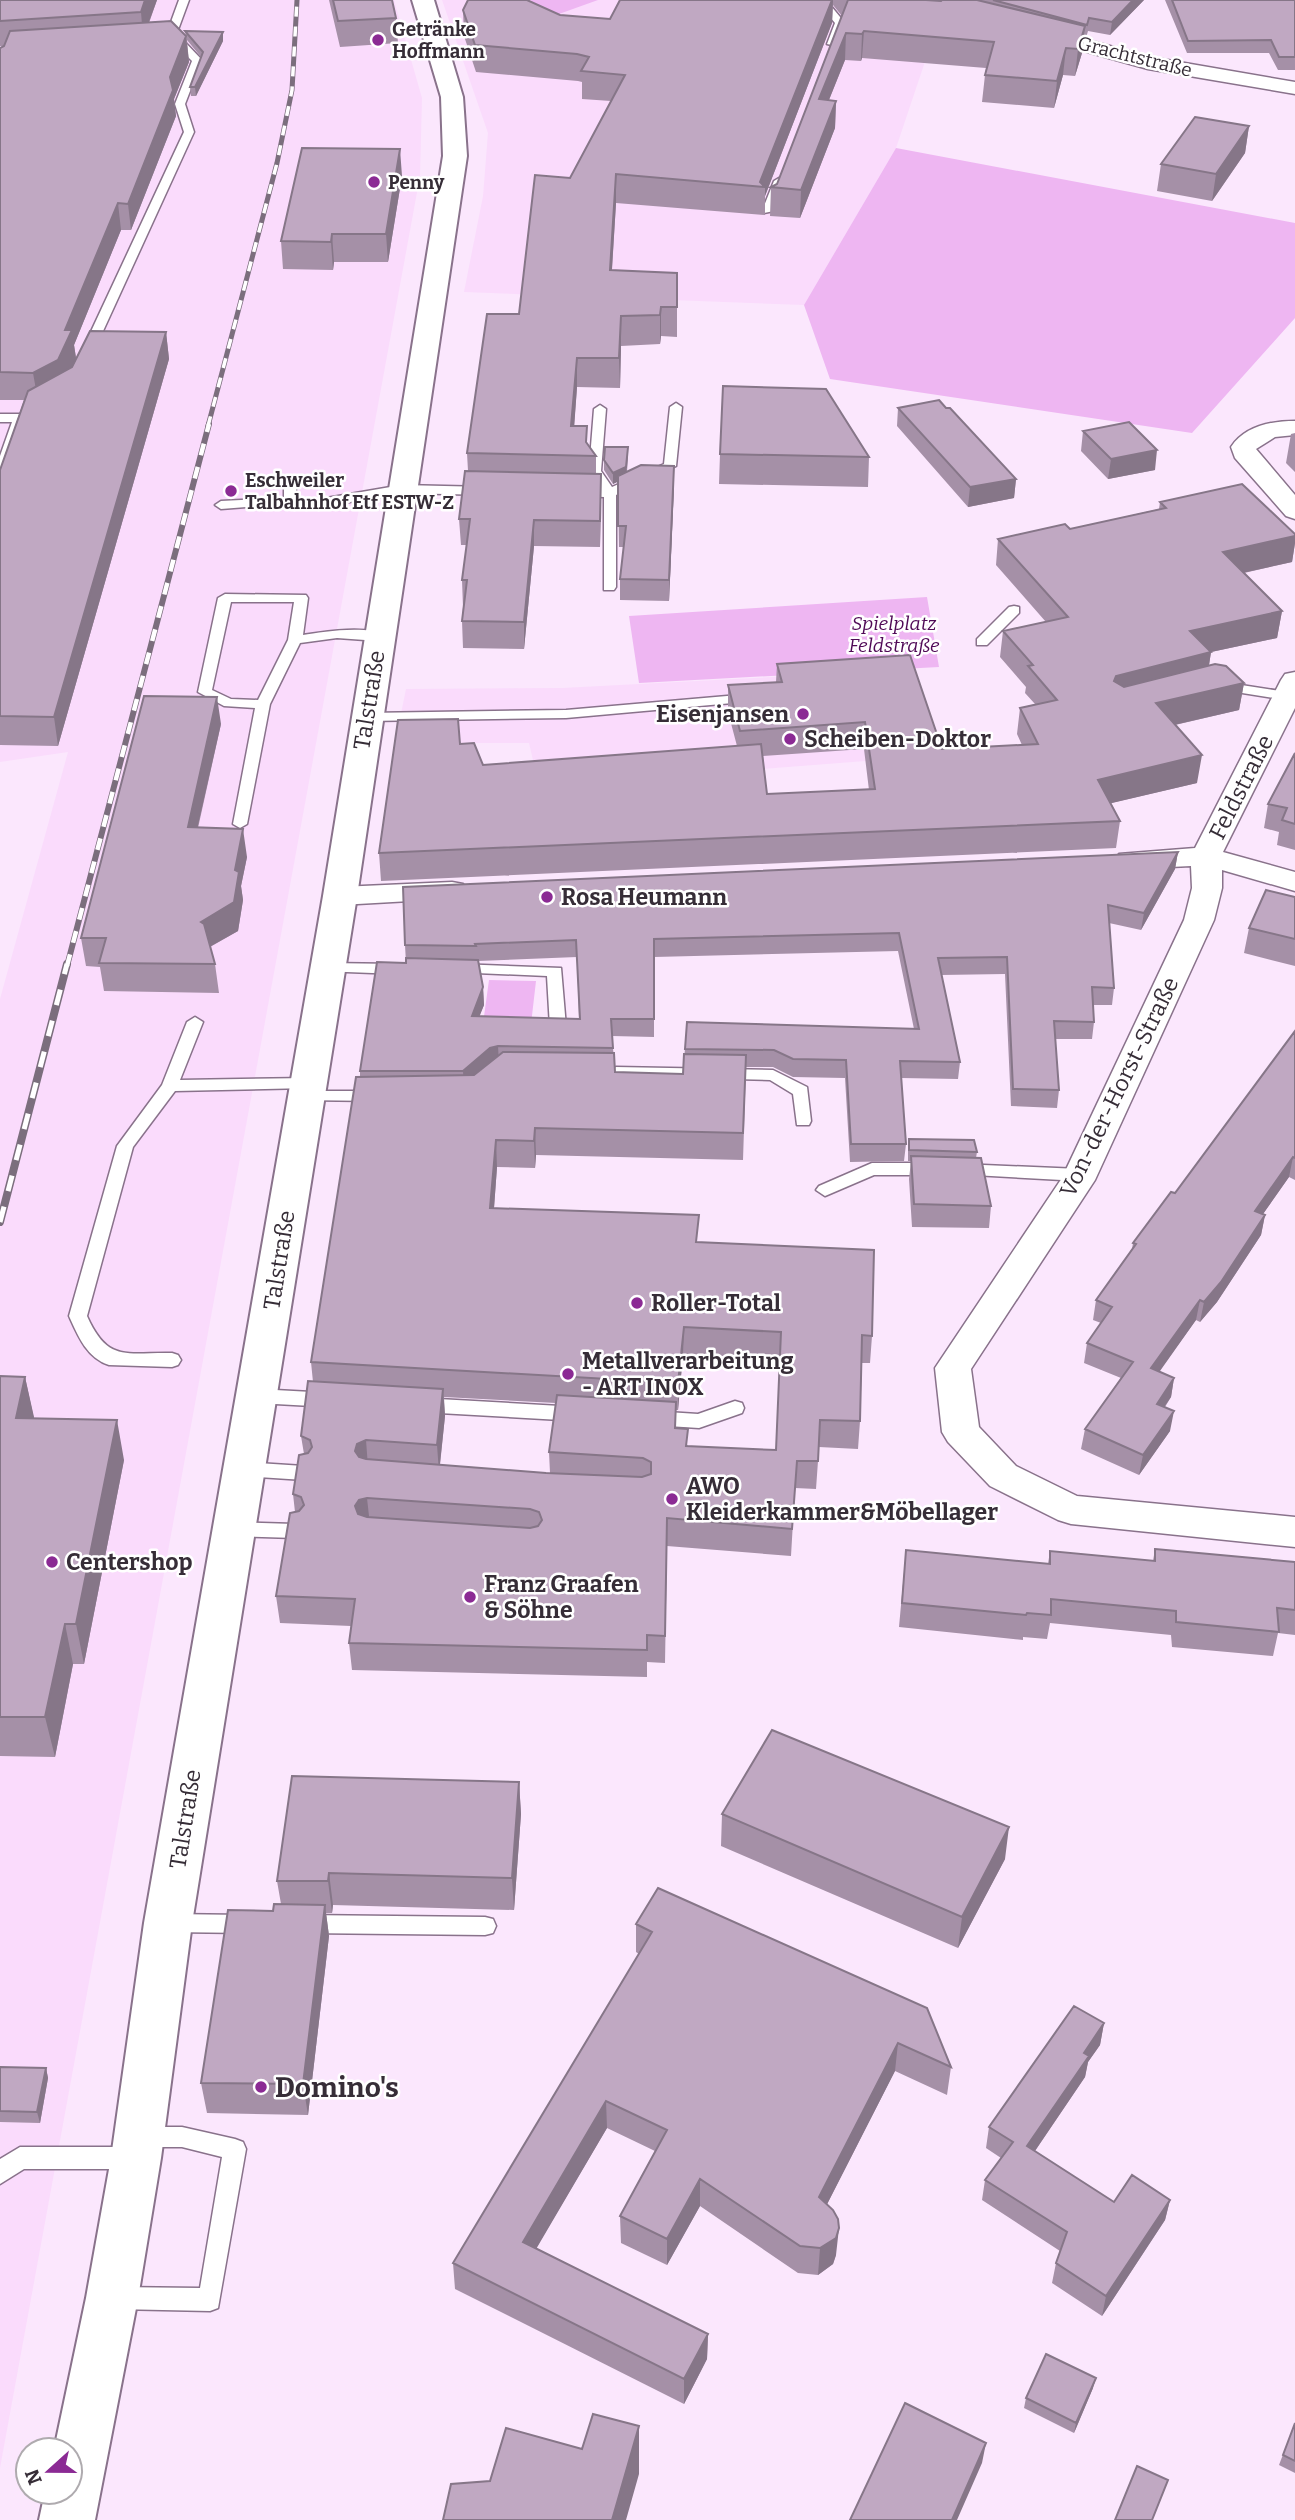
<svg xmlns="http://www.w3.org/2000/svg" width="1295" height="2520" viewBox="0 0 1295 2520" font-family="Bitter,serif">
<rect width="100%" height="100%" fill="#fbe7fd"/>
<path fill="#fadbfc" d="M0 0H394L422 98 420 176 0 2468V999L68 752 0 762Z
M442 0H861L940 17 896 148 804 305 464 292 483 196 488 133Z
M908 670 944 755 539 786 529 743H395L406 689 562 688Z"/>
<path fill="#eeb6f2" d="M532 0H598L492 38 463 34 460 25Z
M896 148 1295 223V318L1192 433 830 379 804 305Z
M927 597 939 667 639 683 629 616Z
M489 980 536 981 530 1033 482 1031Z"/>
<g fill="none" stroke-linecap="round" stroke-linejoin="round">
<defs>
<path id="lane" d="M179 0H189L175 38 182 39 202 60 185 104 194 132 93 353 83 356 81 353 184 132 175 104 192 61 175 44 164 41Z
M816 0H826L845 23 836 46 827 44 835 23Z
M779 178 784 181 774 211 764 213 762 211 774 181Z
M676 403 682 407 676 466 616 495V587L614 590H604V497L578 496 572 492 578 488 601 489 589 471 594 409 600 405 606 409 601 471 612 487 664 464 670 407Z
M0 414H20L26 418 6 473 0 477V456L12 422H0Z
M290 485 296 489V496L309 501 402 485 487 487 493 491 487 495 402 493 309 509 273 505 221 509 215 505 221 501 284 498V489Z
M225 594 306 595 308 598 303 635C322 632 371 624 386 637L379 641 337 638 300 643 270 704 247 824 240 828 233 824 255 708 224 706 198 692 218 598ZM231 602H294L288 640 258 700 231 699 212 690Z
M1014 606 1019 607V613L987 645H977V639L1009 607Z
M1222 682 1287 692 1294 696 1287 700 1217 689 1215 686Z
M750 694 757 698 755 701 566 718 367 721 360 717 367 713 566 710Z
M327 963 398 964 406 969 398 974 321 971 319 968Z
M458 964 561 968 566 1027 558 1032 550 1027 547 976 452 972 450 969 452 966Z
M195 1017 203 1022 180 1080 309 1078 317 1083 309 1088 175 1091 133 1147 87 1316C108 1363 126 1352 172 1353L178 1355 181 1360 178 1365 172 1367 109 1365C87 1358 78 1336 69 1316L117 1146 162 1085 187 1022Z
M616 1067 773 1070 807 1087 811 1121 809 1125H797L793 1094 770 1080 610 1076 608 1072Z
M306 1091H376L384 1096 376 1101 300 1100 298 1096 300 1092Z
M872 1163H933L941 1169 933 1175H874L825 1196 816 1190 819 1186Z
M961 1164 1080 1169 1088 1175 1080 1181 955 1174 953 1170Z
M257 1389 330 1393 336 1395 339 1400 336 1405 330 1407 257 1403 251 1401 248 1396 251 1391Z
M421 1398 578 1407 585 1409 587 1414 585 1419 578 1421 421 1412 414 1410 412 1405 414 1400Z
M735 1401 742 1403 744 1408 742 1413 699 1428 652 1425 645 1423 643 1418 645 1413 652 1411 698 1414Z
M244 1462 304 1466 311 1468 313 1473 311 1478 304 1480 244 1476 237 1474 235 1469 237 1464Z
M234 1522 295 1524 302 1526 305 1531 302 1536 295 1538 234 1536 227 1534 224 1529 227 1524Z
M168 1914 248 1915 256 1917 259 1924 256 1931 248 1933 168 1932 160 1930 157 1923 160 1916Z
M304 1915 485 1917 493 1919 496 1926 493 1933 485 1935 304 1933 296 1931 293 1924 296 1917Z
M141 2127H182L235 2139 243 2142 246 2149 218 2308 210 2311 115 2309 107 2306 103 2298 107 2290 115 2287 200 2288 222 2157 182 2147H141L133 2144 130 2137 133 2130Z
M20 2147H133L141 2151 145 2158 141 2165 133 2169H24L0 2184V2159Z"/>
<path id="street" d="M1037 26 1150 57 1295 82V94L1148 69 1030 36 1027 32 1030 28Z
M1295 421V435L1275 437 1256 449 1295 495V519L1286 516 1235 458 1231 447C1245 426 1271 421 1295 421Z
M1295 672V708L1223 852 1295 872V891L1222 870V888L1214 920 1095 1180 971 1369 979 1427 1016 1466 1077 1496 1295 1517V1547L1071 1524 1058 1520 990 1486 948 1442 942 1432 935 1368 1062 1178 1184 920 1192 888 1191 866 1130 869 1119 866 1115 860 1119 854 1195 848 1281 680 1285 674Z
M452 882 463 884 467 891 463 898 340 905 329 903 325 896 329 889 340 887Z"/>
<path id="secondary" d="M412 0H434L463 97 467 156 357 896 192 1923 161 2158 138 2298 95 2520H39L45 2492H70V2450H54L86 2298 111 2158 144 1923 323 896 443 156 441 97Z"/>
</defs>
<use href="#lane" stroke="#89728b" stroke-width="3"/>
<use href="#street" stroke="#89728b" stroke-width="3"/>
<use href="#secondary" stroke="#89728b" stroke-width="4"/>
<use href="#lane" fill="#fff" fill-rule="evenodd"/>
<use href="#street" fill="#fff" fill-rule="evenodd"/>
<use href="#secondary" fill="#fff" fill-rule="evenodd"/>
<defs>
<path id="rail-far2" d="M208 426 277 163 292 90 297 0"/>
<path id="rail-far1" d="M67 966 209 424"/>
<path id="rail" d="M0 1222 67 964"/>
</defs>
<use href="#rail-far2" stroke="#7b6e7d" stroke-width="5"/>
<use href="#rail-far1" stroke="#7b6e7d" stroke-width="6"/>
<use href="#rail" stroke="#7b6e7d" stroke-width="8"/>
<use href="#rail-far2" stroke="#fff" stroke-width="3.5" stroke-dasharray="10" stroke-linecap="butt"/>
<use href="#rail-far1" stroke="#fff" stroke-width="4.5" stroke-dasharray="12" stroke-linecap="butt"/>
<use href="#rail" stroke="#fff" stroke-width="5" stroke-dasharray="16" stroke-linecap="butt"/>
</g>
<path fill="#a590a7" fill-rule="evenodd" d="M0 0H157L149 23 186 36 185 31 223 41 196 96H191L190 87 201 57 187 40 189 62 174 99 176 116 131 230H121L74 345 76 358 166 332 169 359 58 746 0 745V470L24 400H0V48L3 46H0Z
M329 0H392L396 18 398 43 340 47Z
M620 0H926L941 1 942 0H1144L1110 35 1088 31 1086 38 1084 37 1082 53 1075 76 1063 75 1054 108 982 102 985 75 986 68 862 58 861 61 845 60 829 100 836 101 835 128 800 218 770 216 771 187 777 184 842 16 833 5 832 23 765 196V215L616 203 612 270 677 273V337L661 336 660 344 621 346 620 388 577 387 574 426 596 456V474H601L600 547 534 546 524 649 463 648 462 621 463 607 462 580 467 545H461L459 519 468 471 467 453 570 178 611 101 582 99V82L578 81 476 72 464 36 463 10 560 15 610 19Z
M1165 0H1295V70H1278L1269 53H1187Z
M1249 126 1245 153 1212 201 1157 191 1161 164Z
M402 176 388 262H334L333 270 283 269 281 241Z
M898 408H946L1016 479 1014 498 968 507 897 426Z
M1083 431 1155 470 1108 479 1081 451Z
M1295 433V472L1286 463 1291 434Z
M720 454 869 457 868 487 719 484Z
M628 457 627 472 674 486 669 601 620 600V579L624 547H619L618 481 613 484 604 470V460Z
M1160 502 1295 534V543L1292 562 1244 573 1282 611 1277 638 1211 652 1209 665 1244 683 1239 710 1175 725 1197 783 1111 803 1120 821 1116 848 381 881 379 853 460 744 483 765 737 746 728 712V685L776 682 777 664 942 749 1022 745 1017 734 1020 708 1035 704 1025 693 1026 687 1000 657 1003 631 1046 622 996 565 998 539 1070 529 1159 509ZM864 749 869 790 767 794 763 756Z
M221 724 198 828 247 857 241 886 243 900 238 931 210 947 215 964 219 993 104 991 100 967 86 966 81 938Z
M1295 753V850L1277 845 1279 832 1264 828 1268 804Z
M1178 852 1175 869 1141 930 1109 923 1114 988 1112 1005H1093L1094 1022 1092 1039H1055L1059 1090 1057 1108 1011 1106 1005 974 941 975 960 1062 958 1079 901 1078 906 1144 904 1161 850 1162 845 1078 793 1077 773 1067H746L743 1160 536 1155 535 1168 497 1167 494 1208 698 1242 872 1336 870 1363H862L860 1421 858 1449 819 1447 816 1489 795 1488 791 1556 667 1546 665 1663 647 1662V1677L352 1670 349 1643 351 1626 280 1623 276 1596 295 1512 293 1494 304 1454 301 1436 313 1382 311 1362 360 1076V1071L406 963 405 945ZM898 951 914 1029 687 1022 683 1074 615 1072 612 1036 654 1037V957ZM577 957 579 1019 479 1016 484 1005 483 987 478 961ZM683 1354 780 1359 776 1450 688 1446 676 1428V1410H678ZM444 1397 556 1403 549 1452 550 1473 440 1465 445 1416Z
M1295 897V966L1244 953 1249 928Z
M1295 1031V1180L1289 1177 1263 1214 1265 1215 1261 1235 1217 1302 1200 1322 1196 1320 1159 1371 1174 1378 1171 1397 1165 1407 1170 1431 1139 1475 1081 1449 1085 1429 1121 1378 1084 1363 1087 1343 1101 1323 1093 1320 1096 1300 1132 1249 1133 1243 1175 1193Z
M909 1139 977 1152 976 1158 991 1206 989 1228 912 1227 909 1179 911 1161H908V1150Z
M0 1376 25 1377 34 1419 124 1460 84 1664H73L55 1757 0 1756Z
M1155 1549 1295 1562V1635L1278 1633 1273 1656 1172 1647 1171 1635 1050 1623 1047 1639 1023 1637V1640L899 1627 906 1550 1048 1564 1050 1551 1153 1561Z
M519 1782 521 1814 514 1910 333 1905 332 1913H326L329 1936 308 2115 207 2113 201 2083 273 1911 281 1904 277 1881Z
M722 1814 1005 1859 958 1948 721 1846Z
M636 1924 951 2067 947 2095 895 2071 827 2204 836 2255 833 2264 818 2275 798 2273 700 2206 667 2265 621 2243 620 2216 655 2151 607 2128 536 2248 708 2334 707 2359 684 2404 455 2289 453 2263 639 1954 636 1952Z
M1104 2023 1100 2045 1088 2062 1085 2077 1035 2151 1114 2202 1170 2200 1165 2220 1102 2316 1052 2283 1056 2263 1060 2251 982 2200 985 2180 1001 2158 986 2148 989 2127Z
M0 2067 46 2068 48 2078 40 2123 0 2122Z
M1093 2388 1074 2433 1024 2408 1026 2398Z
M1295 2423V2473L1279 2465Z"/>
<path fill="#867688" d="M145 0H157L143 38 141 12Z
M832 0H833L832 23 765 196V187L760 182Z
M1133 0H1144L1110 35 1112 22Z
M1085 26 1082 53 1075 76 1078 49Z
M864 31 862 58 861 61 862 34Z
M223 32V41L196 96 195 87Z
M846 33 845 60 818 127 819 99Z
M186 36 189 62 174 99 176 116 131 230 128 204 170 77Z
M1066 48 1063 75 1054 108 1057 81Z
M836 101 835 128 800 218 801 190Z
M1249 126 1245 153 1212 201 1216 174Z
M400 149 402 176 388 262 386 234Z
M616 174V203L610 299V270Z
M118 203 121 230 74 345 76 358 62 388 38 401 33 373 65 330Z
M332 234 334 262 333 270 331 242Z
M661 307V336L660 344V315Z
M621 316V346L620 388 619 358Z
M166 332 169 359 58 746 54 717Z
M577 358V387L572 457 571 426Z
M628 447 626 478 613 484V473Z
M1157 450 1155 470 1108 479 1111 459Z
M674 466V486L669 601V580Z
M601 474V500L600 547V521Z
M1016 479 1014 498 968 507 970 487Z
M534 520V546L524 649V622Z
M1295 536V543L1292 562 1219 578 1223 552Z
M1282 611 1277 638 1211 652 1207 678 1113 703 1114 681 1116 676 1190 631Z
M1244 683 1239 710 1152 730 1156 703Z
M217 697 221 724 191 856 188 827Z
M1202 755 1197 783 1095 807 1098 780Z
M243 829 247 857 241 886 243 900 238 931 204 950 201 922 235 870Z
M1178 852 1175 869 1141 930 1144 913Z
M483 987 484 1005 473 1033 472 1016Z
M498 1046 499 1063 464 1088 463 1071 490 1048Z
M535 1128 536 1155 535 1168 534 1141Z
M496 1140 497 1167 492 1235 490 1208Z
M1293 1157 1289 1177 1251 1231 1255 1211Z
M1265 1215 1261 1235 1217 1302 1200 1322 1204 1302Z
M1200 1300 1196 1320 1148 1388 1151 1368Z
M684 1327 683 1354 678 1410V1383Z
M25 1377 34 1417 25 1459 16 1418Z
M1174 1378 1171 1397 1153 1423 1157 1404Z
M443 1389 445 1416 439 1472 437 1445Z
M1174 1411 1170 1431 1139 1475 1143 1455Z
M117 1420 124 1460 84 1664 76 1624Z
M366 1440 368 1467 360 1471 355 1451 357 1444Z
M367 1498 370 1525 362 1527 355 1506 359 1500Z
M65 1624 73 1664 55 1757 45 1717Z
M519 1782 521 1814 514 1910 512 1878Z
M1009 1827 1005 1859 958 1948 962 1917Z
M329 1873 333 1905 332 1913 328 1881Z
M325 1905 329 1936 308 2115 303 2084Z
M1104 2023 1100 2045 1088 2062 1085 2077 1024 2167 1027 2146 1084 2053Z
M898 2043 895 2071 817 2224 819 2197Z
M46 2068 48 2078 40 2123 37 2112Z
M606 2101 607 2128 525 2268 523 2242Z
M700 2179V2206L667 2265V2239Z
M1170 2200 1165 2220 1102 2316 1106 2296Z
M839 2228 836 2255 833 2264 818 2275 820 2248Z
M708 2334 707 2359 684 2404V2379Z
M1096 2378 1093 2388 1074 2433 1076 2423Z
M639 2426V2474L626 2520H612Z
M986 2443 982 2463 957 2520H952Z"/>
<path fill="#c0a8c2" stroke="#867688" stroke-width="2" fill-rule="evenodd" d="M0 0H145L141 12 0 21Z
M333 0H392L396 18 338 21Z
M468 0H527L560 15 610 19 620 0H832L760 182 765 187 616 174 610 270 677 273V307H661L660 315 621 316 619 358H577L571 426H587L586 442 596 456 467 453 487 314H519L535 175 570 178 625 75 581 71 589 57 577 54 475 45 463 10Z
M848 0H926L941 1 942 0H977L1085 26 1078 49 1066 48 1057 81 985 75 994 42 864 31 862 34 846 33 819 99 836 101 801 190 771 187 777 184Z
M993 0H1133L1112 22 1089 18 1087 25Z
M1172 0H1295V57H1279L1271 40 1188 41Z
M171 21 186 36 170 77 173 90 128 204 118 203 65 330H72L58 360 33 373 0 372V48L4 46 10 31Z
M185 31 223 32 195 87H190L203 52Z
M1195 117 1249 126 1216 174 1161 164Z
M302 148 400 149 386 234H332L331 242 281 241Z
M90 331 166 332 54 717 0 716V470L28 391 72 367Z
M723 386 826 389 869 457 720 454Z
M939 400 946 408H950L1016 479 970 487 898 408Z
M1129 422 1157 450 1111 459 1083 431Z
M605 447H628L626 467 613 473 604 460Z
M641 465 674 466 669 580 620 579 626 526H618V476Z
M465 471 601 474 600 521 534 520 524 622 462 621 467 580H462L470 519H459Z
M1242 484 1295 534V536L1223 552 1282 611 1190 631 1211 652 1116 676 1114 681 1124 687 1215 664 1226 666 1244 683 1156 703 1202 755 1098 780 1120 821 379 853 398 720 458 719 460 744 474 743 483 765 761 744 767 794 875 789 865 722 740 731 728 685 782 682 777 664 910 655 942 749 1038 744 1020 708 1057 700 1028 666 1033 665 1003 631 1068 617 998 539 1065 524 1070 529 1166 508 1160 502Z
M144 696 217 697 188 827 243 829 235 870 239 872 234 902 201 922 204 924 215 964 99 963 106 938H81Z
M1295 753V824L1282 820 1287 808 1268 804Z
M1178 852 1144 913 1108 905 1114 988 1092 987 1094 1022 1054 1021 1059 1090 1013 1089 1007 957 938 958 960 1062 900 1061 906 1144H851L846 1060 793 1059 774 1050 685 1049 687 1022 919 1029 899 933 654 939V1019H611L613 1048 498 1046 490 1048 463 1071H360L377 962 406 963V958L478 960 483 987 472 1016 580 1019 576 940 475 944 476 946 405 945 403 887Z
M1266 890 1295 897V939L1249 928Z
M1295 1031V1158L1293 1157 1255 1211 1265 1215 1221 1282 1204 1302 1200 1300 1151 1368 1174 1378 1157 1404 1174 1411 1143 1455 1085 1429 1133 1362 1087 1343 1112 1307 1096 1300 1136 1244 1133 1243 1171 1192 1175 1193Z
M503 1052 614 1053 615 1072 683 1074 684 1054 746 1055 743 1133 535 1128 534 1141 496 1140 490 1208 699 1215 696 1242 874 1250 872 1336 862 1335 860 1421 820 1420 818 1461H797L792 1529 667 1518 665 1636 647 1635V1650L349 1643 355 1599 276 1596 290 1513 299 1511 304 1505 301 1497 293 1494 299 1455 308 1453 312 1447 310 1440 301 1436 308 1381 443 1389 437 1445 366 1440 357 1444 355 1451 359 1457 366 1459 546 1473 642 1477 651 1474V1462L643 1458 549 1452 557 1395 676 1402 675 1428 688 1429 686 1446 776 1450 781 1332 684 1327 678 1383 311 1362 356 1077 474 1075ZM367 1498 530 1509 539 1512 542 1520 538 1526 530 1528 367 1517 358 1514 355 1506 359 1500Z
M909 1139 974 1140 977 1152 909 1150Z
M911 1156 981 1158 991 1206 914 1204Z
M0 1376 25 1377 16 1418 117 1420 76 1624H65L45 1717H0Z
M1155 1549 1295 1562V1610L1277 1608 1279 1632 1176 1622V1611L1051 1599V1615L1027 1613 1026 1615 902 1603 906 1550 1050 1564V1551L1155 1561Z
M772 1730 1009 1827 962 1917 722 1814Z
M292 1776 519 1782 512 1878 329 1873 328 1881H277Z
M658 1888 927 2008 951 2067 898 2043 819 2197 833 2210 838 2219 839 2228 836 2238 820 2248 800 2246 700 2179 667 2239 620 2216 667 2130 606 2101 523 2242 708 2334 684 2379 453 2263 652 1932 636 1924Z
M274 1904 325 1905 303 2084 201 2083 228 1910 273 1911Z
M1074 2006 1104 2023 1084 2053 1089 2056 1027 2146 1114 2202 1132 2175 1170 2200 1106 2296 1056 2263 1067 2232 985 2180 1013 2142 989 2127Z
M0 2067 46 2068 37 2112 0 2111Z
M1046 2354 1096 2378 1076 2423 1026 2398Z
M905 2403 986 2443 952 2520H850Z
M593 2414 639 2426 612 2520H443L451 2484 490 2481 506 2428 582 2449Z
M1295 2423V2461L1283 2455Z
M1137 2466 1168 2480 1152 2520H1115Z"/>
<g fill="#8b2a94" stroke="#fff" stroke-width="2.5">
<circle cx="378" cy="40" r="7"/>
<circle cx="374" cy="182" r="7"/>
<circle cx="231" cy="491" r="7"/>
<circle cx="803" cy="714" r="7"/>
<circle cx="790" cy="739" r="7"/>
<circle cx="547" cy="897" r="7"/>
<circle cx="637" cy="1303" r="7"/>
<circle cx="568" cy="1374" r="7"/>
<circle cx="672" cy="1499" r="7"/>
<circle cx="52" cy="1562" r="7"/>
<circle cx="470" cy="1597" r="7"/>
<circle cx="261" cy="2087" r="7"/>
</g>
<g text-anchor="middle" stroke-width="5" stroke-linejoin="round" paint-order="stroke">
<g font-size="19" font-weight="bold" fill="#362d37" stroke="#fff" text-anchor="start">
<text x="392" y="36">Getränke<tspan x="392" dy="22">Hoffmann</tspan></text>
<text x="388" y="189">Penny</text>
<text x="245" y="487">Eschweiler<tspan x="245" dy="22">Talbahnhof Etf ESTW-Z</tspan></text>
</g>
<g font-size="19" fill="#362d37" stroke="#fff">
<text transform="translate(1135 56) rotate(14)" y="7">Grachtstraße</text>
</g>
<g font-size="19" font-style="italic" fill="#4f0956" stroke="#fff">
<text x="894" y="630">Spielplatz<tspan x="894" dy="22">Feldstraße</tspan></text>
</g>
<g font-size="23" fill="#362d37" stroke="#fff">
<text transform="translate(369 700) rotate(-81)" y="8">Talstraße</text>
<text transform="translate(1241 787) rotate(-63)" y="8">Feldstraße</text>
<text transform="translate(1119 1087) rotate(-64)" y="8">Von-der-Horst-Straße</text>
<text transform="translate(279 1260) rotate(-81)" y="8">Talstraße</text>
<text transform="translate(185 1819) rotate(-81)" y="8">Talstraße</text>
</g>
<g font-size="23" font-weight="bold" fill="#362d37" stroke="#fff" text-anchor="start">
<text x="789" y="722" text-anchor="end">Eisenjansen</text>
<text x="804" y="747">Scheiben-Doktor</text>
<text x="561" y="905">Rosa Heumann</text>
<text x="651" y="1311">Roller-Total</text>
<text x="582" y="1369">Metallverarbeitung<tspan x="582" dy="26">- ART INOX</tspan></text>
<text x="686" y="1494">AWO<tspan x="686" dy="26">Kleiderkammer&amp;Möbellager</tspan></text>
<text x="66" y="1570">Centershop</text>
<text x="484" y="1592">Franz Graafen<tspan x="484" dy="26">&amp; Söhne</tspan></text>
</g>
<g font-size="28" font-weight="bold" fill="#362d37" stroke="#fff" text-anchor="start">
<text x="275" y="2097">Domino's</text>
</g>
</g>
<g transform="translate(49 2471) rotate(249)"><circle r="33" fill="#ffffff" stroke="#afabaf" stroke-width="2"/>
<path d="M0-5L12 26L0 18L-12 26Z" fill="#8b2a94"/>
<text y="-10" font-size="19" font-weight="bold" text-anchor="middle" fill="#362d37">N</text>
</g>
</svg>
